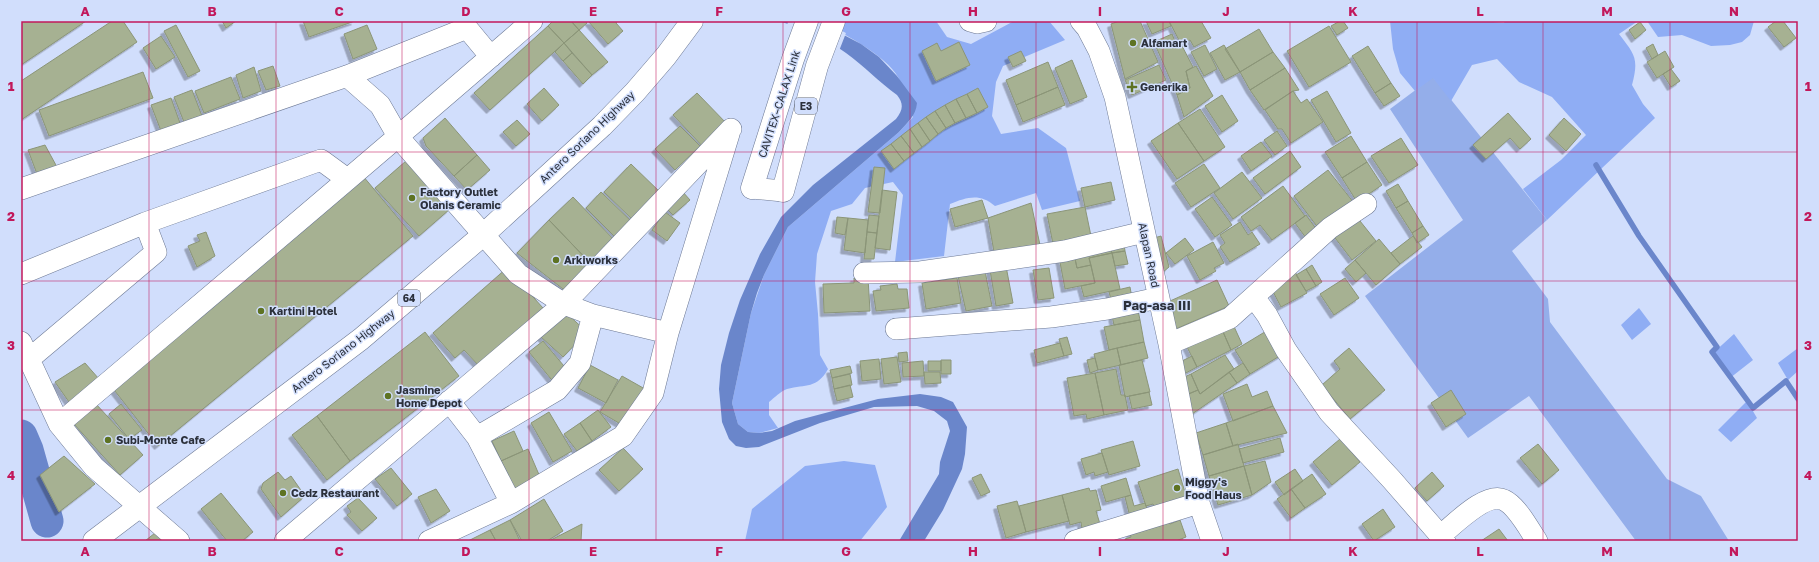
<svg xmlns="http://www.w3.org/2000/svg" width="1819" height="562" viewBox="0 0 1819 562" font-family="'Golos Text',sans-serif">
<defs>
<filter id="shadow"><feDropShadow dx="-3.5" dy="3.5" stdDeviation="0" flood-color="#0004"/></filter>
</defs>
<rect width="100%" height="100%" fill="#d1defc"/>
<path fill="#94aeea" d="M1433 77 1547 220 1512 251 1548 299 1550 322 1667 479 1701 496 1729 541H1636L1529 396 1468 438 1365 296 1463 220 1390 109Z"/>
<path fill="#8fadf4" d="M817 21H936L947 37 971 44 1014 21H1049L1065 40 1003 66 996 82 992 116 1001 134 1038 128 1066 148 1080 201 1042 210 1036 193 995 206C980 193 967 197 950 204L944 256 895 262 903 195 893 182 865 188 852 204 831 211 817 254 815 282 818 314 820 355 828 369C817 389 806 384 787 389 781 391 774 398 769 402V415L778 428 759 433 748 432 738 424 732 403 751 313 764 275 788 227 899 132 913 117C908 104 904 89 898 77 887 56 839 30 817 21Z
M1390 21H1482L1504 23 1505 21H1638L1619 34C1635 55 1639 58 1632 85L1643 104 1655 118 1547 220 1523 189 1561 160 1586 135 1552 97 1519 82 1497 59 1472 65 1451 101 1433 78 1415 91 1400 73 1393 49Z
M1647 21H1754L1750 35 1742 42 1730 45 1711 46 1682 35 1658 37Z
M1639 308 1651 324 1632 340 1621 325Z
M1734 334 1753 360 1730 378 1712 354Z
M1798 348V371L1788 380 1778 363Z
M1747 401 1757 418 1731 442 1718 430Z
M844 461 875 465 887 507 860 541H745L752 509 805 466Z"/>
<path fill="#6a86cb" d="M779 21H817L861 44 879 57 897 76 917 103C916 116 907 123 899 132L788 227 764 275 757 293 751 313 732 403 738 424 748 432 759 433 772 431 795 421 878 399 920 394 941 397 953 402 967 427 965 454 962 469 943 510 924 541H899L939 474 940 462 950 431 947 421 934 411 917 406 874 407 820 423 759 447 746 448 736 446 729 439 722 422 719 389 721 365 729 333 740 300 760 254 781 217 813 185 896 119C903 110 904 104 897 95 879 82 864 66 846 53 826 38 803 29 779 21Z"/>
<path fill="#d1defc" d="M788 21H823L846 33 839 51 825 41 787 26Z"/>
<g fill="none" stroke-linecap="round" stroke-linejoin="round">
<path stroke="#6a86cb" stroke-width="5.5" d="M1596 165 1639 236 1717 347 1712 352 1753 408 1786 381 1798 399"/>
<path stroke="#6a86cb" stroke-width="33" d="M21 436 27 450 47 521"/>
</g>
<path fill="#a6b192" stroke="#8b9578" filter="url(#shadow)" d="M21 21H86L21 65Z
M112 21H123L137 42 21 120V81Z
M222 21H236L226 28Z
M303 21H355L309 37Z
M553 21H571L579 30 564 43 548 26Z
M571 21H586L587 23 579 30Z
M588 21H617L616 23 623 31 608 44Z
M1119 21H1140L1158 62 1125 79 1111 24Z
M1146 21H1169L1171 26 1152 34Z
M1169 21H1201L1211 38 1194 47 1190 40 1181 44Z
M1340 21H1343L1348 28 1337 35 1331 26Z
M1776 21H1783L1796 38 1784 47 1768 27Z
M1640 22 1646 30 1635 39 1629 30Z
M176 25 200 71 188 77 164 31Z
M367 25 377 49 353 59 344 34Z
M548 26 564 43 490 110 474 93Z
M1329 26 1351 62 1309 87 1287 51Z
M1259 29 1273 52 1240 72 1225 49Z
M579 30 608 62 592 75 564 43Z
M1172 34 1177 46 1181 44 1193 67 1186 71 1190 88 1177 95 1154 42Z
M161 36 175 57 156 69 143 48Z
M959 42 970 65 936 81 922 51 937 43 941 51Z
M564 43 572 53 563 61 555 52Z
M1653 44 1658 55 1652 59 1646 48Z
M1205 45 1217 69 1204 76 1191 52Z
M1224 45 1240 72 1225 80 1210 53Z
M1368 46 1391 83 1375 93 1352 56Z
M1021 51 1026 61 1013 67 1008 57Z
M1665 51 1674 67 1657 78 1647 62Z
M1273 52 1285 68 1250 90 1240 72Z
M572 53 592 75 583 84 563 61Z
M1072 60 1087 97 1070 104 1055 68Z
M1048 62 1058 87 1016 105 1006 80Z
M1159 65 1166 80 1132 95 1125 80Z
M273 66 280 86 266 90 258 71Z
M1196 66 1213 96 1184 117 1177 95 1190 88 1186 71Z
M254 67 261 91 243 98 236 75Z
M1285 68 1299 90 1293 91 1264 110 1250 90Z
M1671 69 1680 81 1671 87 1663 74Z
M143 72 153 98 49 136 39 110Z
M231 77 240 99 204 113 195 91Z
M1391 83 1400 96 1384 106 1375 93Z
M1058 87 1065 105 1023 122 1016 105Z
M544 88 559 105 542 121 527 104Z
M978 88 988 107 977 113 967 94Z
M192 90 202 116 184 122 174 97Z
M1293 91 1301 103 1307 99 1323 122 1291 143 1282 129H1278L1265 110Z
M1327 91 1351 133 1336 142 1311 100Z
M697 93 729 126 705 149 673 115Z
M967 94 977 113 966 118 956 99Z
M1222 95 1238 121 1222 132 1205 106Z
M171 98 180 123 161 131 151 105Z
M956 99 966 118 955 123 945 105Z
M945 105 955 123 946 128 935 111Z
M1200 109 1225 147 1204 161 1178 123Z
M935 111 946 128 938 134 926 117Z
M1508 113 1531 139 1520 149 1510 138 1486 159 1473 145Z
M926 117 938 134 930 141 918 123Z
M445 118 477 155 454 176 426 146 423 138Z
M1564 118 1581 134 1566 151 1549 135Z
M517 120 530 134 516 146 503 132Z
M918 123 930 141 922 147 910 129Z
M1178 123 1204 161 1177 179 1151 141Z
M680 126 700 146 675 170 655 149Z
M910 129 922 147 914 153 901 136Z
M1277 131 1287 146 1275 155 1264 140Z
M901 136 914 153 904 161 891 144Z
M1351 136 1367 162 1342 178 1325 152Z
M1401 138 1418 165 1389 183 1371 156Z
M1261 142 1272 156 1251 171 1241 156Z
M891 144 904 161 894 169 881 151Z
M45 145 57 167 37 174 28 150Z
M1290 151 1301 167 1265 194 1253 178Z
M477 155 490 170 467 190 454 176Z
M406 161 450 209 419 236 375 188Z
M1367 162 1382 185 1357 202 1342 178Z
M631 164 662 194 635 222 604 192Z
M1204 164 1220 188 1191 207 1175 183Z
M874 167 885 168 880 213 868 212Z
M1328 170 1354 203 1319 229 1294 196Z
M1242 172 1262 198 1233 219 1214 193Z
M363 176 413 236 158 446 111 386Z
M1111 182 1115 200 1085 207 1081 188Z
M1398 184 1408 201 1396 208 1386 191Z
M1283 186 1305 216 1272 240 1260 225 1251 231 1241 217Z
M882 190 897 192 890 250 875 248Z
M682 191 690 200 673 215 665 207Z
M601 192 635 225 619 241 586 208Z
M573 197 617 243 593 266 549 220Z
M1212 197 1232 225 1215 237 1195 209Z
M982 200 988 218 955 227 950 209Z
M1408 201 1423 226 1412 233 1396 208Z
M1031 203 1040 245 994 252 988 218Z
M1085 207 1091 236 1053 244 1047 214Z
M665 212 680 223 667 241 652 230Z
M869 215 879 216 877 233 867 232Z
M1306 215 1317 230 1306 238 1295 223Z
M1356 216 1376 241 1352 260 1332 234Z
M837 217 848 218 845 235 835 233Z
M848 218 868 220 865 253 844 250Z
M549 220 593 266 568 290 563 289 517 253Z
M1240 222 1248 235 1252 232 1260 244 1230 262 1220 247 1225 243 1220 235Z
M1423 226 1429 235 1417 243 1412 233Z
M206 232 215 256 197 267 188 246 200 241 197 235Z
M867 232 877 233 874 259H864Z
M1161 236 1169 267 1156 278 1147 240Z
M1413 236 1422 247 1400 264 1391 253Z
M1185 238 1194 250 1175 264 1166 253Z
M1379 239 1400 264 1376 285 1355 260Z
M1213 242 1224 263 1214 268 1216 271 1200 280 1187 256Z
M1124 244 1125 251 1112 253 1110 247Z
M1110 247 1112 253 1089 258 1091 265 1077 268 1074 254Z
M1125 251 1128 264 1115 266 1112 253Z
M1112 253 1120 289 1084 297 1081 286 1095 283 1089 258Z
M1074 254 1077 268 1091 265 1095 283 1065 289 1059 257Z
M1355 260 1366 273 1356 282 1345 269Z
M1005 261 1013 303 996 306 989 264Z
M1312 265 1322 282 1316 286 1306 269Z
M507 268 543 308 479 366 464 350 455 358 433 333Z
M1049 268 1054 298 1038 300 1033 270Z
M1306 269 1316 286 1306 291 1296 275Z
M1294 270 1307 293 1281 307 1269 284Z
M985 271 992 306 966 311 958 276Z
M854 278H868L870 311 824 313 823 284 854 283Z
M957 278 961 303 926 309 922 283Z
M1345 278 1359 298 1334 315 1320 294Z
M1217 280 1229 306 1171 331 1165 316 1175 311 1170 301Z
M897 284 898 289H907L909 308 876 311 873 291 881 290 880 286Z
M1130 287 1132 298 1112 303 1109 292Z
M1137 305 1140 320 1114 325 1111 311Z
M565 312 587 332 563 357 541 337Z
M1140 320 1144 342 1109 350 1104 327Z
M1231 320 1242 344 1231 350 1220 325Z
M1220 325 1231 350 1197 367 1184 341Z
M1268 330 1283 354 1250 374 1235 350Z
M425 332 459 376 350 461 317 416Z
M1067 337 1072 354 1064 356 1059 339Z
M543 341 569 372 555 384 529 352Z
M1144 342 1148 358 1121 365 1117 348Z
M1060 343 1064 356 1037 363 1034 350Z
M1117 348 1121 365 1098 370 1094 354Z
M1349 348 1385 390 1350 419 1322 385 1340 369 1334 361Z
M907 352 908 361 899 362 898 353Z
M1225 355 1234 369 1200 394 1191 374Z
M1192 356 1197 367 1184 374 1178 363Z
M897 357 901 382 884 384 881 359Z
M1095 358 1098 370 1090 373 1087 360Z
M879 359 881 379 862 381 860 361Z
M941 360H951V374H941Z
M1142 360 1150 392 1125 397 1119 365Z
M923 361 924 376 903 377 902 363Z
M928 361H941V371H928Z
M85 363 99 379 69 402 55 382Z
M1243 363 1250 374 1237 383 1229 372Z
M590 365 618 380 606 403 578 388Z
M850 366 852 373 832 378 830 370Z
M1116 369 1121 395H1125L1128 410 1104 415 1095 373Z
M924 372H940L941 383 925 384Z
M1229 372 1237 383 1192 414 1186 395 1198 390 1200 394Z
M1095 373 1104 415 1087 419 1086 414 1074 416 1067 378Z
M850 374 852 385 834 389 832 378Z
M1191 374 1198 390 1186 395 1180 379Z
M622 376 645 389 624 426 600 412Z
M1247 384 1252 397 1267 391 1273 406 1233 421 1223 394Z
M850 385 853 397 837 401 834 389Z
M1451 390 1466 414 1446 427 1431 403Z
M1149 392 1152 405 1132 409 1129 396Z
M96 404 143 455 120 475 74 424Z
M121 404 142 430 129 439 109 414Z
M1273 406 1287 433 1233 446 1226 423Z
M598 410 611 427 592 441 580 423Z
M549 412 572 451 553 462 531 423Z
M317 416 350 461 327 480 292 435Z
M580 423 592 441 577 451 564 434Z
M1226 423 1233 446 1203 455 1196 433Z
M514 431 523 451 501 461 492 441Z
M1280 438 1284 452 1243 463 1239 449Z
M1340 439 1360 462 1332 485 1313 462Z
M1133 441 1140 466 1109 475 1101 450Z
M1238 444 1244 466 1209 476 1203 455Z
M1538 444 1559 470 1542 484 1520 458Z
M623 448 643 469 619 491 599 470Z
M528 449 540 477 514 489 501 461Z
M1102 453 1108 472 1095 476 1094 472 1086 475 1081 459Z
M64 456 95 484 59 512 40 475Z
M1265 461 1271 482 1252 495 1244 466Z
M1244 466 1252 495 1218 505 1209 476Z
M391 468 412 494 397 506 375 479Z
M1178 469 1187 499 1156 509 1153 504 1146 506 1138 482Z
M1295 469 1303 481 1284 495 1275 482Z
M278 472 285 480 291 476 305 496 281 517 261 489 263 483Z
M1432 472 1444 486 1427 501 1415 488Z
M981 474 990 492 981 496 972 478Z
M1312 474 1326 494 1305 508 1291 489Z
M1126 478 1131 495 1106 502 1101 486Z
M1089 488 1090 491 1096 490 1101 510 1096 511 1100 524 1082 529 1081 522 1070 525 1062 495Z
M436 489 450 511 431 523 418 497Z
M1291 489 1305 508 1291 518 1277 499Z
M221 493 253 532 242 541H227L201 509Z
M1062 495 1069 521 1026 532 1019 506Z
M1131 495 1134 506 1145 503 1148 512 1130 517 1125 497Z
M358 498 377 518 362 531 347 515 351 512 347 506Z
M544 499 563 531 547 541H522L510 520Z
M1017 501 1026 532 1006 538 997 506Z
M1383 509 1395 527 1374 541 1362 524Z
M1168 519 1170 524 1180 520 1186 537 1176 541H1125V539L1131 537 1130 533Z
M510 520 520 541H496L490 530Z
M582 524 581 541H549Z
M1499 529 1508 541H1481Z
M490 530 496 541H468Z
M155 533 163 541H145Z"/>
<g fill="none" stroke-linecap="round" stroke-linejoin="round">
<defs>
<path id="minor" d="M970 21 977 23 986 21
M1081 21 1087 28 1099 51 1115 97 1169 344 1199 503 1212 541
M347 76 380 105 399 138 518 274 564 304 593 315 668 333
M752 188 783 191
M21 189 347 76 467 28 491 57
M864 273 920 272 1065 251 1144 232
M21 274 145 223 321 160 347 179
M1254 297 1267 315 1286 350 1329 412 1392 480 1445 541
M896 329 1051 317 1107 309 1158 298
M21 342 59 424 94 467 179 541
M1169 344 1230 318 1330 228 1366 204
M28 360 156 252 145 223
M449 401 477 437 511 503
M59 424C217 290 376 157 532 21
M477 437 557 390 580 363 593 315
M1441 535C1454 525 1486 491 1504 500 1517 506 1529 529 1537 541
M285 541 564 304 731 129
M429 541 511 503 623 436 653 393 668 333 729 134
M1075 541 1199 503"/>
<path id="major" d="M94 541 361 339 483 235 602 126 635 92 666 56 692 21"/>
<path id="highway" d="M752 188 793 59 807 21
M783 191 817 66 834 21"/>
</defs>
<use href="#minor" stroke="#6d7994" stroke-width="22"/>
<use href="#major" stroke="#6d7994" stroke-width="23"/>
<use href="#highway" stroke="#6d7994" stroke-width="23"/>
<use href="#minor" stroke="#fff" stroke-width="21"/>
<use href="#major" stroke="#fff" stroke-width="22"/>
<use href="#highway" stroke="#fff" stroke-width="22"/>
</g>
<path fill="none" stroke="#c2185b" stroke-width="1" stroke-opacity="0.55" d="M149 21V541M276 21V541M402 21V541M529 21V541M656 21V541M783 21V541M910 21V541M1036 21V541M1163 21V541M1290 21V541M1417 21V541M1543 21V541M1670 21V541M21 152H1798M21 281H1798M21 410H1798"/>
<g fill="#5e7323" stroke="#d1defc" stroke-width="1.5">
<circle cx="1133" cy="43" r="4"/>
<path d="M1130 81h4v4h4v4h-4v4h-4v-4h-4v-4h4z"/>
<circle cx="412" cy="198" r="4"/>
<circle cx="556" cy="260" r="4"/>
<circle cx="261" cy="311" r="4"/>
<circle cx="388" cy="396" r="4"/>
<circle cx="108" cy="440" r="4"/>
<circle cx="1177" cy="488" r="4"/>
<circle cx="283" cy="493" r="4"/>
</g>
<g text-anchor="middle" stroke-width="3" stroke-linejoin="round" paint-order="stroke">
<g fill="#d1defc" stroke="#5d6475" stroke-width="1">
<rect x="795" y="98" width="22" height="16" rx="3"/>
<rect x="398" y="290" width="22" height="16" rx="3"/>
</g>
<g font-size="10" font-weight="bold" fill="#2b303b">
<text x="806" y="110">E3</text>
<text x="409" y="302">64</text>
</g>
<g font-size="11" font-weight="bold" fill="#2b303b" stroke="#d1defc" text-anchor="start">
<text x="1141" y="47">Alfamart</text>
<text x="1140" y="91">Generika</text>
<text x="420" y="196">Factory Outlet<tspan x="420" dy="13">Olanis Ceramic</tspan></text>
<text x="564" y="264">Arkiworks</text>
<text x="269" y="315">Kartini Hotel</text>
<text x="396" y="394">Jasmine<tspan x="396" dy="13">Home Depot</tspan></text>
<text x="116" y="444">Subi-Monte Cafe</text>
<text x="1185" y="486">Miggy's<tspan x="1185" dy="13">Food Haus</tspan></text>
<text x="291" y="497">Cedz Restaurant</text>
</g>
<g font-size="11" fill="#2b303b" stroke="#d1defc">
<text transform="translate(779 104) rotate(-72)" y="4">CAVITEX–CALAX Link</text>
<text transform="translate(587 137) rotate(-44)" y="4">Antero Soriano Highway</text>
<text transform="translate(1149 255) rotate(78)" y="4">Alapan Road</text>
<text transform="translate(343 351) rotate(-38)" y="4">Antero Soriano Highway</text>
</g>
<g font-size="13" font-weight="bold" fill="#2b303b" stroke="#d1defc">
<text x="1157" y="310">Pag-asa III</text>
</g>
</g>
<rect width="1819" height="562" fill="none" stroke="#d1defc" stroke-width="44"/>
<rect x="22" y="22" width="1775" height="518" fill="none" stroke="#c2185b" stroke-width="1.5"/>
<g font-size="13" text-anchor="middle" font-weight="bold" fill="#c2185b">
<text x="85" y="16">A</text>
<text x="212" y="16">B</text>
<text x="339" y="16">C</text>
<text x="466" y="16">D</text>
<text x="593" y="16">E</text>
<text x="719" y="16">F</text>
<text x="846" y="16">G</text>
<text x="973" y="16">H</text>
<text x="1100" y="16">I</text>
<text x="1226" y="16">J</text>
<text x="1353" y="16">K</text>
<text x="1480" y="16">L</text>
<text x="1607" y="16">M</text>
<text x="1734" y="16">N</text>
<text x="11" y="91">1</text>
<text x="1808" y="91">1</text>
<text x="11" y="221">2</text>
<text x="1808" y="221">2</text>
<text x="11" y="350">3</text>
<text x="1808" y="350">3</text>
<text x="11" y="480">4</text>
<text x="1808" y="480">4</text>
<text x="85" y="556">A</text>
<text x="212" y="556">B</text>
<text x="339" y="556">C</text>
<text x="466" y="556">D</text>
<text x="593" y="556">E</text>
<text x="719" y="556">F</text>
<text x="846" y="556">G</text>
<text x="973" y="556">H</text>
<text x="1100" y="556">I</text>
<text x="1226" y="556">J</text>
<text x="1353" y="556">K</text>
<text x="1480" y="556">L</text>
<text x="1607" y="556">M</text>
<text x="1734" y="556">N</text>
</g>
</svg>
